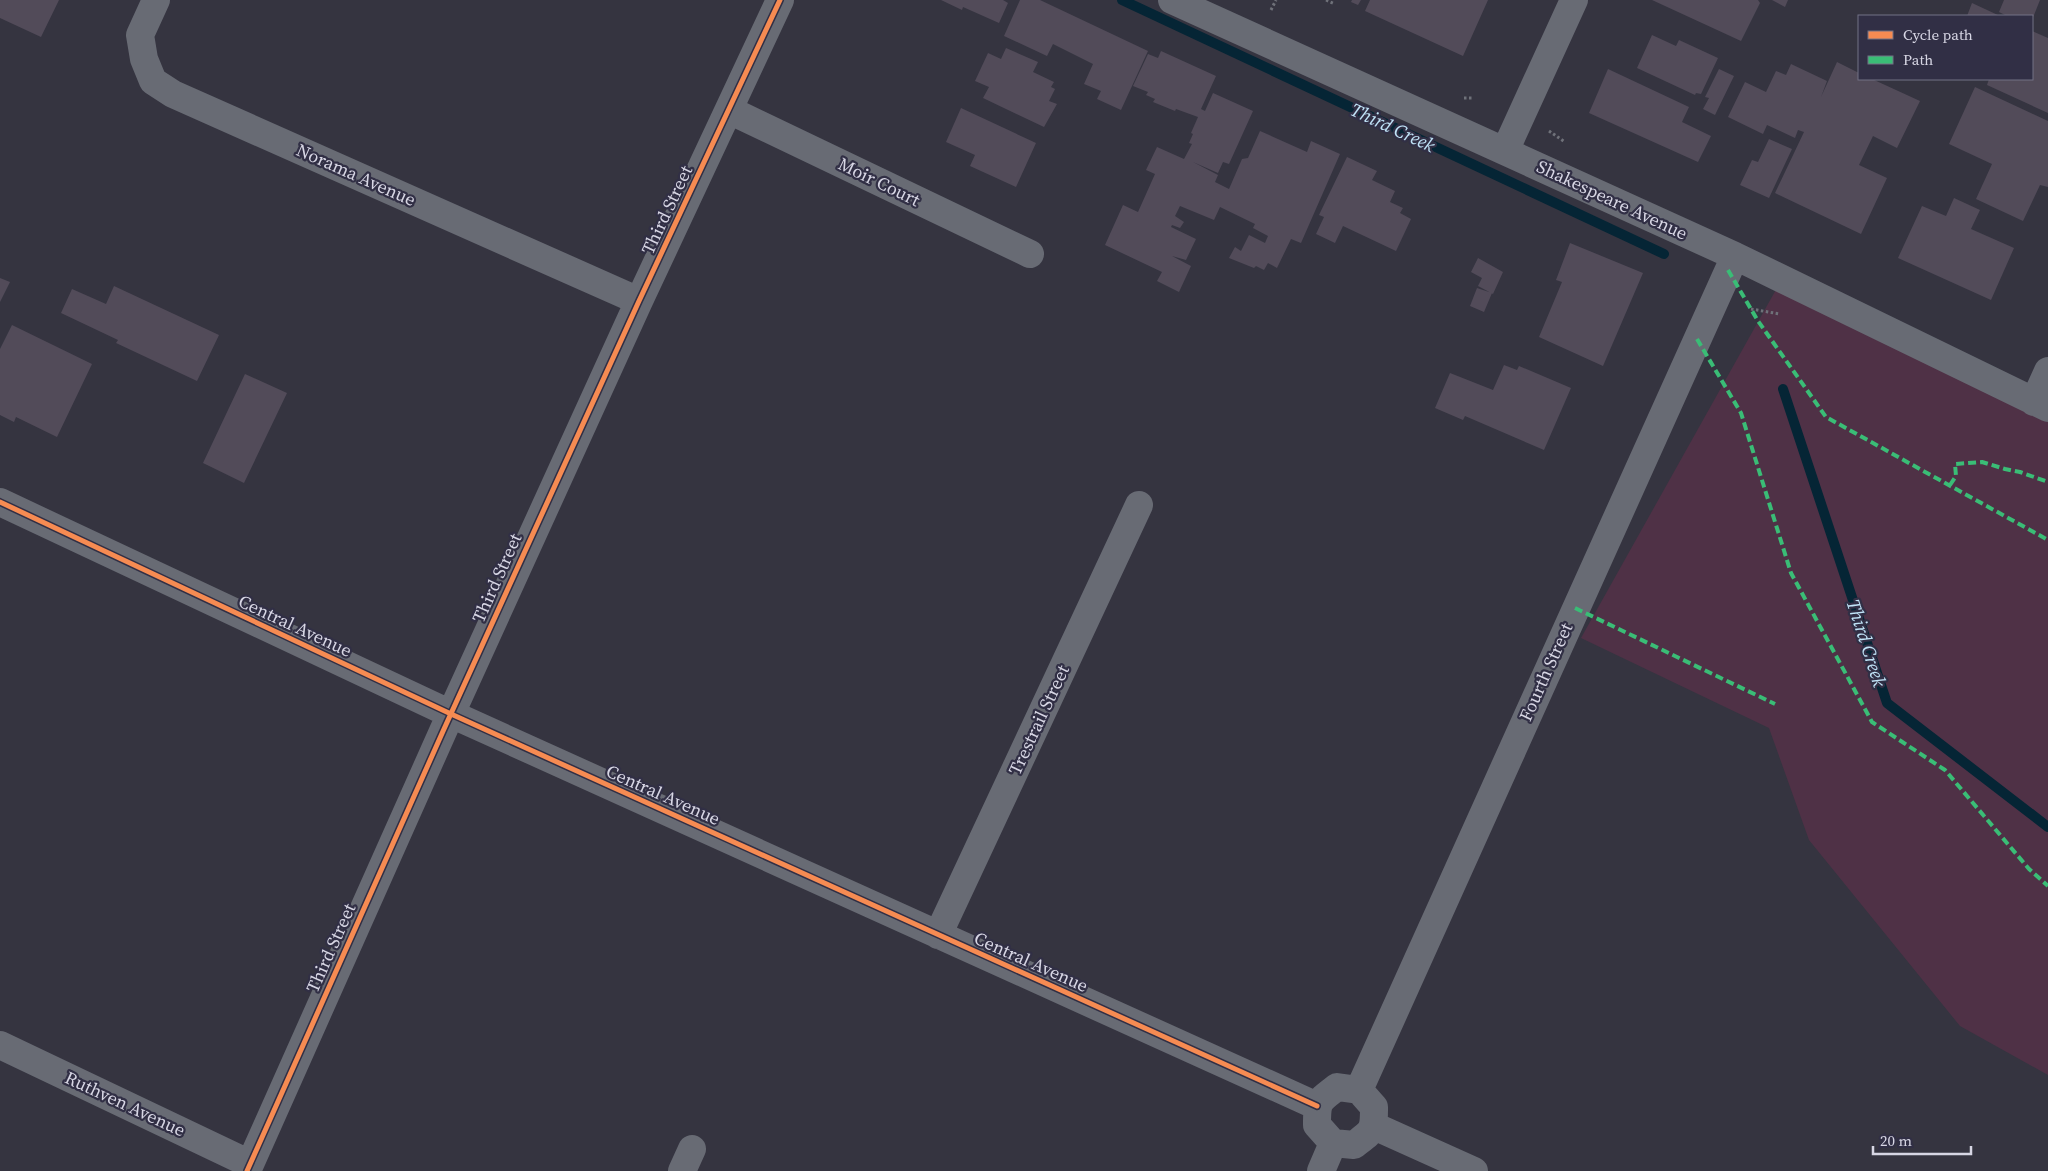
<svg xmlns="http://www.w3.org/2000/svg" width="2048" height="1171" viewBox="0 0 2048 1171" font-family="'Source Serif 4',serif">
<rect width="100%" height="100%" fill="#353440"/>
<path fill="#4f3146" d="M1782 279 2048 408V1075L1960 1026 1809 840 1769 728 1581 638Z"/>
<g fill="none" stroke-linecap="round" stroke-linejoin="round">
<path stroke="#052535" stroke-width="10" d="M1122 0 1664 254
M1783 389 1887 703 2048 827"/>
</g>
<path fill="#524b59" d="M0 0H59L41 37 0 18Z
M941 0H1003L1008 3 999 23 963 7 962 10Z
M1020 0H1040L1148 51 1121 110 1097 99 1101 91 1084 84 1093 64 1053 44 1047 56 1004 36Z
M1352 0H1361L1358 5 1351 2Z
M1370 0H1488L1463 56 1365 11Z
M1652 0H1758L1760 3 1741 41Z
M1772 0H1788L1785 7Z
M2004 0H2040L2032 20V16H2007L1999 12Z
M1972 3 2000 16H1967Z
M2032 31 2048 38V113L1987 85 1989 79H2032Z
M1652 35 1676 46 1679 40 1718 58 1701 94 1696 93 1695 95 1637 68Z
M1006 48 1038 62 1033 72 1054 82 1051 87 1055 89 1049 101 1057 104 1044 127 983 98 989 87 975 81 988 53 1001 59Z
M1161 51 1216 76 1201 109 1205 111 1213 93 1253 111 1229 164 1223 162 1218 173 1193 162 1218 175 1215 182 1229 189 1242 159 1248 158 1260 131 1307 152 1311 141 1340 154 1301 243 1291 239 1277 268 1268 263 1264 270 1256 266 1254 268 1229 258 1235 247 1241 251 1249 235 1265 243 1268 236 1253 228 1255 224 1220 207 1214 220 1180 206 1175 216 1184 222 1180 228 1172 225 1171 227 1196 239 1186 260 1172 256 1191 266 1179 292 1157 281 1162 272 1105 245 1123 205 1138 212 1155 174 1146 170 1157 147 1184 159 1192 144 1189 143 1193 134 1191 133 1198 117 1176 109 1175 111 1153 102 1155 99 1146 95 1148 92 1133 86 1148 54 1158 58Z
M1837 62 1859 73V79H1872L1920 101 1897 148 1873 136 1859 165 1887 178 1861 234 1775 193 1804 132 1798 130 1795 138 1767 125 1763 134 1728 117 1745 82 1766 92 1776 71 1786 75 1791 64 1827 81 1821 97Z
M1608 69 1689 107 1682 122 1711 136 1698 162 1589 113Z
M1719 69 1734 76 1715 115 1703 109 1709 98 1705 97Z
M1975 87 2048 121V187L2040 185 2023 221 1976 199 1992 164 1949 144Z
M961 108 1036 143 1016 187 970 166 975 155 946 142Z
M1769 139 1792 149 1769 198 1740 185 1752 160 1758 162Z
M1347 157 1377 171 1372 180 1395 191 1390 202 1403 208 1400 213 1411 219 1396 251 1343 226 1335 243 1316 234 1324 217 1319 215Z
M1954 198 1980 210 1971 229 2014 248 1991 300 1898 258 1922 206 1946 216Z
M1570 243 1643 273 1603 366 1539 337 1562 282 1556 280Z
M1478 258 1503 272 1493 294 1478 286 1482 278 1471 272Z
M0 278 10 282 0 302Z
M114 286 219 335 197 381 116 343 118 340 61 313 72 289 106 304Z
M1477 288 1492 293 1484 312 1470 306Z
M12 325 92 364 57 437 16 417 14 422 0 415V349Z
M1504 365 1517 370 1519 366 1571 388 1544 450 1465 416 1463 420 1435 408 1450 373 1493 390Z
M245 374 287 393 244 483 203 463Z"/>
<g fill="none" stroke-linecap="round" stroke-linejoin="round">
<path stroke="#6f7179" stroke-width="3" stroke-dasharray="2.5 2.5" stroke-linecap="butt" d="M1326 0 1335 4
M1271 10 1276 0
M1464 98H1474
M1549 131 1565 142
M1751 309 1780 314"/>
<path stroke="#686b74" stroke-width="28" d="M156 0 140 35 144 59 153 81 173 94 639 301
M1172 0 1735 256 2048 408
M729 110 1030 254
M1505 151 1574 0
M2034 402 2048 371
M0 502 451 714 1317 1106
M938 935 1139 505
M0 1045 250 1164
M1337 1087 1359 1090 1374 1107C1374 1132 1373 1130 1354 1145L1333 1143 1317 1125C1317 1100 1318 1102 1337 1087Z
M1359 1090 1735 256
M1374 1126 1474 1171
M247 1171 444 729 639 301 780 0
M682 1171 692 1149
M1321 1171 1333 1143"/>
<path stroke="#3abd76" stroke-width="4" stroke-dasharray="8 4" stroke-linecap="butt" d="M1728 270 1758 321 1826 417 2048 540
M1697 339 1741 413 1791 573 1872 722 1945 770 2029 869 2048 886
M1950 485 1956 476 1955 464 1982 462 2005 469 2020 472 2048 482
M1575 608 1775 704"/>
<defs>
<path id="cycleway" d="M0 502 451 714 1317 1106
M247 1171 444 729 639 301 780 0"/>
</defs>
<use href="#cycleway" stroke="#312f45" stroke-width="8"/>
<use href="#cycleway" stroke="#f68b52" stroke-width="5"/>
</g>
<g text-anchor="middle" stroke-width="4.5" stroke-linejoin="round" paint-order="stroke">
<g font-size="18" fill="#d7d6e4" stroke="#312f45">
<text transform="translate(356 175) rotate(24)" y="6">Norama Avenue</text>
<text transform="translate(879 182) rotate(26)" y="6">Moir Court</text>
<text transform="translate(1612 200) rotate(25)" y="6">Shakespeare Avenue</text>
<text transform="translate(667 210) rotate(-65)" y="6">Third Street</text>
<text transform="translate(497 578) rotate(-66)" y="6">Third Street</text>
<text transform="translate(295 626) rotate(25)" y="6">Central Avenue</text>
<text transform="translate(1546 672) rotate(-66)" y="6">Fourth Street</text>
<text transform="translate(1039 720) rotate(-65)" y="6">Trestrail Street</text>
<text transform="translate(663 795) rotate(24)" y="6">Central Avenue</text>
<text transform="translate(331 948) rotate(-66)" y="6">Third Street</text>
<text transform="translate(1031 962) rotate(24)" y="6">Central Avenue</text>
<text transform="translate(125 1104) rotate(25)" y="6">Ruthven Avenue</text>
</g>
<g font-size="19" font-style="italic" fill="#c0e3f7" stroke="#312f45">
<text transform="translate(1393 127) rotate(25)" y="7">Third Creek</text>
<text transform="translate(1867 643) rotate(72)" y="7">Third Creek</text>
</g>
</g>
<rect x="1858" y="15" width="175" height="65" fill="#312f45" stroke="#737285"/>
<rect x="1868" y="31" width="25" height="8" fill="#f68b52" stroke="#737285"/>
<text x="1903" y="40" font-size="15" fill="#d7d6e4">Cycle path</text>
<rect x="1868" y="56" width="25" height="8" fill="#3abd76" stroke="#737285"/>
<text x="1903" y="65" font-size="15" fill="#d7d6e4">Path</text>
<path d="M1873 1146v8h98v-8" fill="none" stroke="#d7d6e4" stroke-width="2.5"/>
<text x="1880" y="1146" font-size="15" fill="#d7d6e4" stroke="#312f45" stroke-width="4" paint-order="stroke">20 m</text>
</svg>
